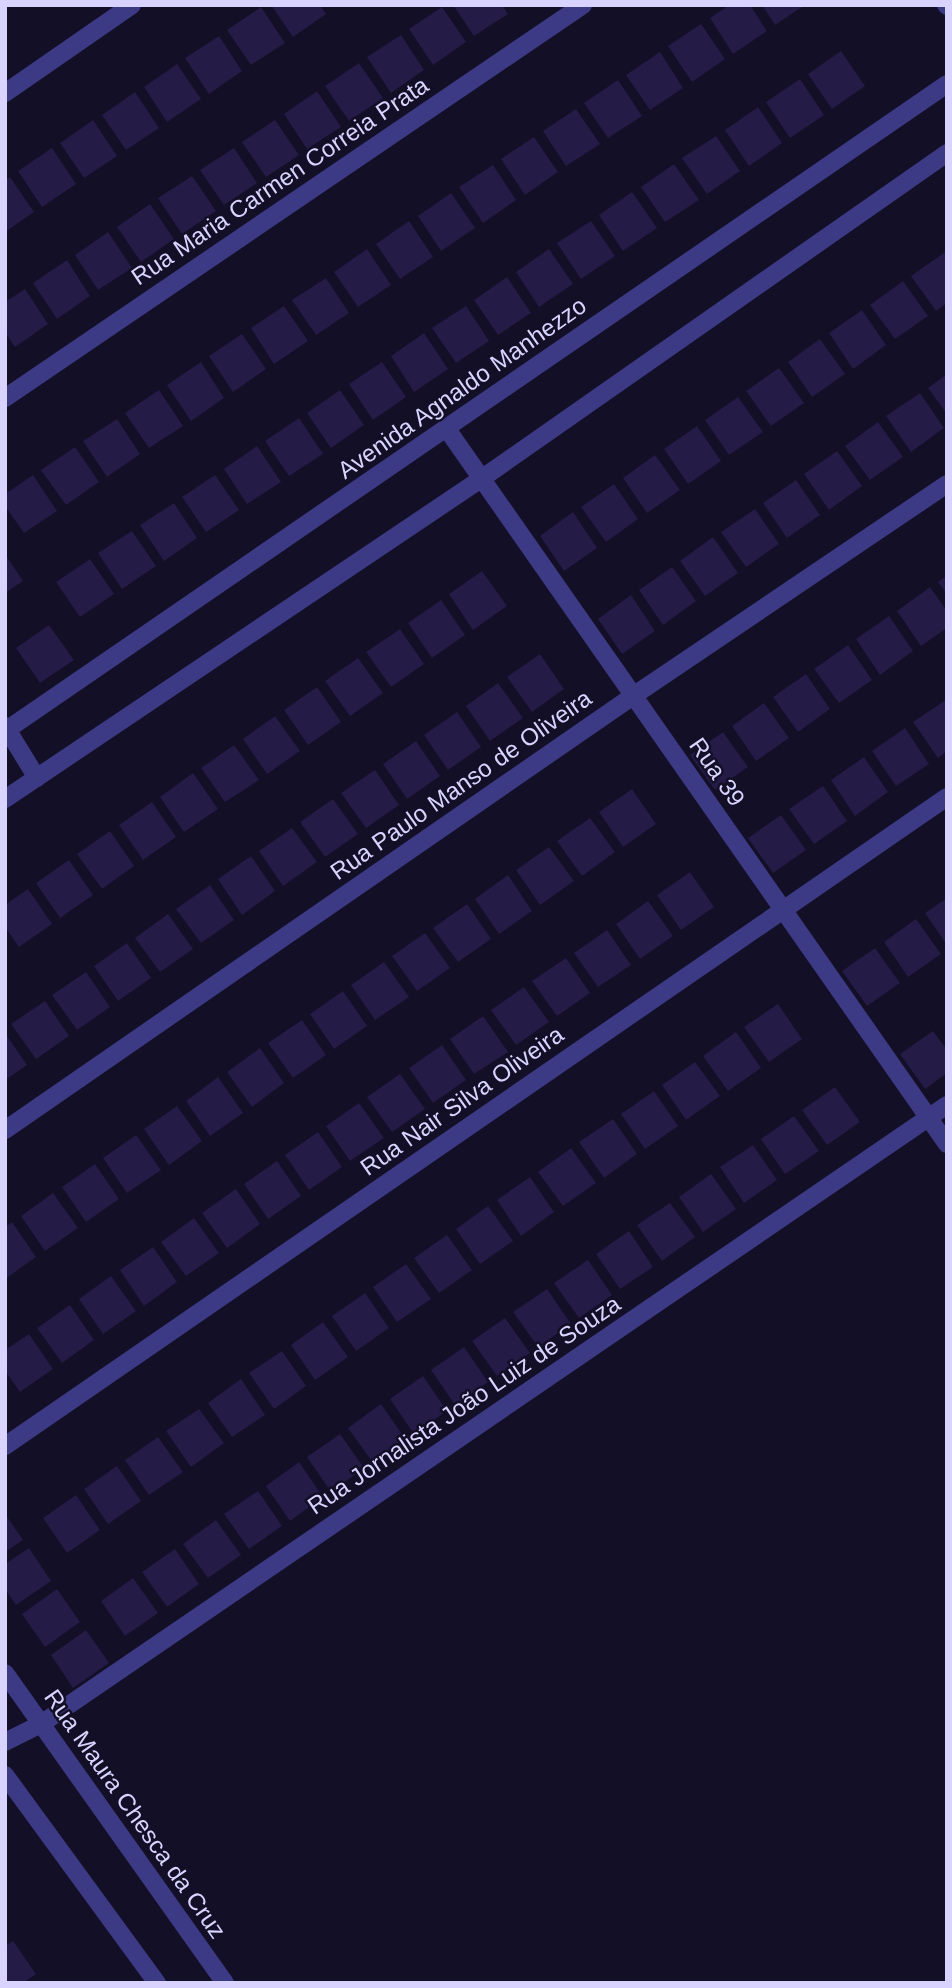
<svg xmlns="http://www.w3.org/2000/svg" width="952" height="1988" viewBox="0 0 952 1988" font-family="Helvetica,sans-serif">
<rect width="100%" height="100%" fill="#130f26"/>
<path fill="#241b47" d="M271 5H320L326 14 293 37Z
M453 5H502L508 14 474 36Z
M729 5H750L767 31 733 54 710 18Z
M762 5H805L775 25Z
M261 7 285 43 251 65 227 30Z
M442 7 466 42 433 65 409 29Z
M701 24 725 59 692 82 668 46Z
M401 35 424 70 391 93 367 57Z
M219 36 242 71 209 94 185 58Z
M841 51 865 86 832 109 808 74Z
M660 52 683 88 650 110 626 75Z
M359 63 383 98 349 121 325 86Z
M177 64 201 99 167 122 144 87Z
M800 79 824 115 790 138 766 102Z
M618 80 642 116 608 138 584 103Z
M317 91 341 127 307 149 284 114Z
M135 92 159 128 126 150 102 115Z
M758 107 782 143 749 166 725 130Z
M576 109 600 144 566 166 543 131Z
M93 120 117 156 84 178 60 143Z
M275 120 299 155 266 177 242 142Z
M716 136 740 171 707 194 682 158Z
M534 137 558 172 525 195 501 159Z
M52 148 76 184 42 207 18 171Z
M234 148 257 183 224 205 200 170Z
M674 164 699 200 665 222 641 187Z
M493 165 516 200 483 223 459 187Z
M192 176 216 211 182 234 158 198Z
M10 177 34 212 5 232V180Z
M632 192 657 228 623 251 599 215Z
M451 193 475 228 441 251 418 216Z
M150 204 174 239 141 262 117 227Z
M409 221 433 257 400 279 376 244Z
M591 221 615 256 581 279 557 243Z
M108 232 132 268 98 290 75 255Z
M367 249 391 285 358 307 334 272Z
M549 249 573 284 539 307 516 272Z
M945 252 947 303 936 311 911 276Z
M67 260 90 296 57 319 33 283Z
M507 277 531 313 498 335 474 300Z
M326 278 349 313 316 335 292 300Z
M903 281 928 316 895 339 870 305Z
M25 289 48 324 15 347 5 332V302Z
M284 306 308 341 274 364 251 328Z
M466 306 489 341 456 363 432 328Z
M862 310 886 345 853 369 829 333Z
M424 333 448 369 414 392 391 356Z
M242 334 266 369 233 392 209 356Z
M820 339 845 374 812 397 788 362Z
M201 362 224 398 191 421 167 385Z
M382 362 406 397 373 420 349 384Z
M779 368 804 403 771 426 746 391Z
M947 374V414L928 388Z
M159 390 183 426 149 448 125 413Z
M340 390 364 425 331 448 307 413Z
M920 393 944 428 911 452 886 416Z
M738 397 763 432 729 455 705 420Z
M299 418 323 454 289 476 265 441Z
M117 419 140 454 107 477 83 441Z
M878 422 903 457 870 480 845 446Z
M697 426 721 461 688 484 664 449Z
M257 446 281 482 247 504 224 469Z
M75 447 99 482 66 505 41 470Z
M837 451 862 486 829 510 804 474Z
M655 455 680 490 647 513 623 478Z
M33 475 57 511 24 533 5 506V494Z
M215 475 239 510 206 532 182 497Z
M796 480 820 515 787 538 763 503Z
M614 484 638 519 606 542 581 507Z
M174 503 197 538 164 561 140 525Z
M755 509 779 544 746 567 721 532Z
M573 512 597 548 564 571 540 536Z
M132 531 156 566 122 589 98 553Z
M713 537 738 573 705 596 680 561Z
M5 554 23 581 5 593Z
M90 559 114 594 80 617 56 582Z
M672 567 696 601 663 625 639 590Z
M482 571 507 606 473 630 449 594Z
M947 576V594L938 582Z
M930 587 947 611V628L921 646 897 611Z
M631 595 655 631 622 654 598 619Z
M441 600 465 635 432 658 408 623Z
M889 616 913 651 880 675 856 639Z
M49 625 74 660 40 683 16 648Z
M400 629 424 664 391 687 366 652Z
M848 645 872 680 839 703 814 669Z
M540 654 564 689 532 712 507 677Z
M358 658 383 693 350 716 325 681Z
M806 674 830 709 798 732 773 697Z
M498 683 523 718 490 741 466 706Z
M317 687 341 722 308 745 284 710Z
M947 699V751L938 758 913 722Z
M764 703 789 738 756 761 732 726Z
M457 712 481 747 448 770 424 735Z
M275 716 300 751 267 774 243 739Z
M905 728 929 764 896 786 872 751Z
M723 732 748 767 715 790 690 755Z
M416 741 440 776 407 799 383 764Z
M234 745 259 780 225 802 201 768Z
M864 757 888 792 855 816 831 780Z
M375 770 399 805 366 828 341 793Z
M193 773 218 809 184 832 160 797Z
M823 786 847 821 814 844 789 809Z
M632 789 656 824 623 847 599 812Z
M333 799 358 834 325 857 300 822Z
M152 802 176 837 143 860 119 825Z
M781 815 806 850 773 873 748 838Z
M590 818 615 852 582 876 557 841Z
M292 828 317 862 283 886 259 851Z
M110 831 134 866 102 889 77 854Z
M549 847 574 881 540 905 516 870Z
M251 856 275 891 242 915 218 879Z
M69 860 93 895 60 918 36 883Z
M690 872 714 907 681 930 657 895Z
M508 875 532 911 499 934 475 899Z
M210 885 234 920 201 943 176 909Z
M28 889 52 924 19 947 5 927V905Z
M947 898V945L925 913Z
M648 901 673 936 640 959 616 924Z
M467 904 491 939 458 962 433 928Z
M168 914 193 949 160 972 135 938Z
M916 919 941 954 908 977 884 942Z
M607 930 631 965 598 987 574 953Z
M425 933 450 968 417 991 392 956Z
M127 943 151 978 118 1001 94 966Z
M875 948 900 983 867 1006 842 971Z
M566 958 590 993 557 1016 532 981Z
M384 962 409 997 375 1020 351 985Z
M86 972 110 1007 77 1030 52 995Z
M524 987 549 1022 516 1045 491 1010Z
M343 991 367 1026 334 1049 310 1014Z
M45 1001 69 1036 36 1059 11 1024Z
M778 1004 802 1039 769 1062 744 1027Z
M483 1016 508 1052 474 1074 450 1039Z
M302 1020 326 1055 293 1078 268 1043Z
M933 1031 947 1050V1073L925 1089 900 1054Z
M736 1032 761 1068 728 1091 703 1056Z
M5 1033 27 1065 5 1080Z
M442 1045 466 1080 433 1103 409 1068Z
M260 1048 284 1083 252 1107 227 1072Z
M695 1062 720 1096 686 1120 662 1085Z
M400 1074 425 1109 392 1132 367 1097Z
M218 1077 243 1113 210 1136 186 1101Z
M835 1087 860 1122 827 1145 802 1110Z
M654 1091 678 1126 645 1149 621 1114Z
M359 1103 384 1138 350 1161 326 1126Z
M177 1106 202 1141 169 1165 144 1129Z
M794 1116 819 1151 785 1174 761 1139Z
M613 1119 637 1154 604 1178 579 1142Z
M318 1132 342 1167 309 1190 285 1155Z
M136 1135 161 1170 127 1193 103 1158Z
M753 1145 777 1180 744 1203 720 1167Z
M571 1148 596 1183 563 1206 538 1172Z
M277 1161 301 1196 268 1219 244 1184Z
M95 1164 119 1199 86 1222 62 1187Z
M711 1174 736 1209 703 1232 679 1197Z
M530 1177 554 1212 521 1236 497 1200Z
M236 1189 260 1224 227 1248 202 1213Z
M53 1193 78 1228 45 1251 21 1216Z
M670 1203 695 1237 662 1261 637 1225Z
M488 1206 513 1241 480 1264 456 1229Z
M194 1218 219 1253 186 1276 161 1242Z
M12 1222 36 1257 5 1279V1227Z
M629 1231 653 1267 620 1289 596 1254Z
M447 1235 472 1270 439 1293 414 1258Z
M153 1247 177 1282 144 1306 120 1270Z
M588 1260 612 1295 579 1318 554 1283Z
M406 1264 431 1299 397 1322 373 1287Z
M111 1276 136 1311 103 1334 79 1299Z
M547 1289 571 1324 538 1347 513 1312Z
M365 1293 389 1328 356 1351 332 1316Z
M70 1305 94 1340 62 1363 37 1328Z
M505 1318 530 1353 497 1376 472 1341Z
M323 1322 348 1357 315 1380 291 1345Z
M29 1334 53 1369 20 1392 5 1371V1350Z
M464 1347 488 1382 455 1405 431 1370Z
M282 1351 306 1386 274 1409 249 1373Z
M423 1376 447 1411 414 1434 390 1399Z
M241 1379 265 1415 232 1437 208 1403Z
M381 1404 406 1440 373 1463 348 1428Z
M199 1409 224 1443 191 1467 166 1431Z
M340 1434 364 1468 331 1492 307 1457Z
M158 1437 183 1472 149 1495 125 1460Z
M299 1462 323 1497 290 1521 266 1486Z
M117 1466 141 1501 108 1524 84 1489Z
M258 1491 282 1526 249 1549 224 1514Z
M76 1495 100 1530 67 1553 43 1518Z
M5 1514 23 1540 5 1552Z
M216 1520 241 1555 208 1578 183 1544Z
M29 1548 51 1581 16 1605 5 1589V1564Z
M175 1549 199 1584 167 1607 142 1572Z
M133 1578 158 1613 125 1636 101 1601Z
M57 1589 80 1622 45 1647 22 1614Z
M86 1630 109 1663 73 1688 51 1655Z
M13 1941 36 1974 23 1983H5V1946Z"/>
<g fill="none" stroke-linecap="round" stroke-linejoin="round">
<path stroke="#3d3a85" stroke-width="18" d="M946 5 947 6
M5 93 132 5
M5 398 583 5
M447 429 947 1144
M5 726 37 778
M5 731 947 84
M5 799 481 479 947 153
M5 1130 633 696 947 484
M5 1446 947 797
M5 1673 225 1983
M5 1742 41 1724 947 1105
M5 1775 157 1983"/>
</g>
<g text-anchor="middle" stroke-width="5" stroke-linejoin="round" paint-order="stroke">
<g font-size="24" fill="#d9d4ff" stroke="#130f26">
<text transform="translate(280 181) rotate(-34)" y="8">Rua Maria Carmen Correia Prata</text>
<text transform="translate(462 388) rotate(-35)" y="8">Avenida Agnaldo Manhezzo</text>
<text transform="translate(717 772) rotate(55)" y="8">Rua 39</text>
<text transform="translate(461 785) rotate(-35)" y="8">Rua Paulo Manso de Oliveira</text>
<text transform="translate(462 1101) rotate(-35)" y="8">Rua Nair Silva Oliveira</text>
<text transform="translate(464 1405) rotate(-34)" y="8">Rua Jornalista João Luiz de Souza</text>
<text transform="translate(135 1814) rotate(55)" y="8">Rua Maura Chesca da Cruz</text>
</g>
</g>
<rect width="952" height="1988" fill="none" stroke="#d9d4ff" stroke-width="14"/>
</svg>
